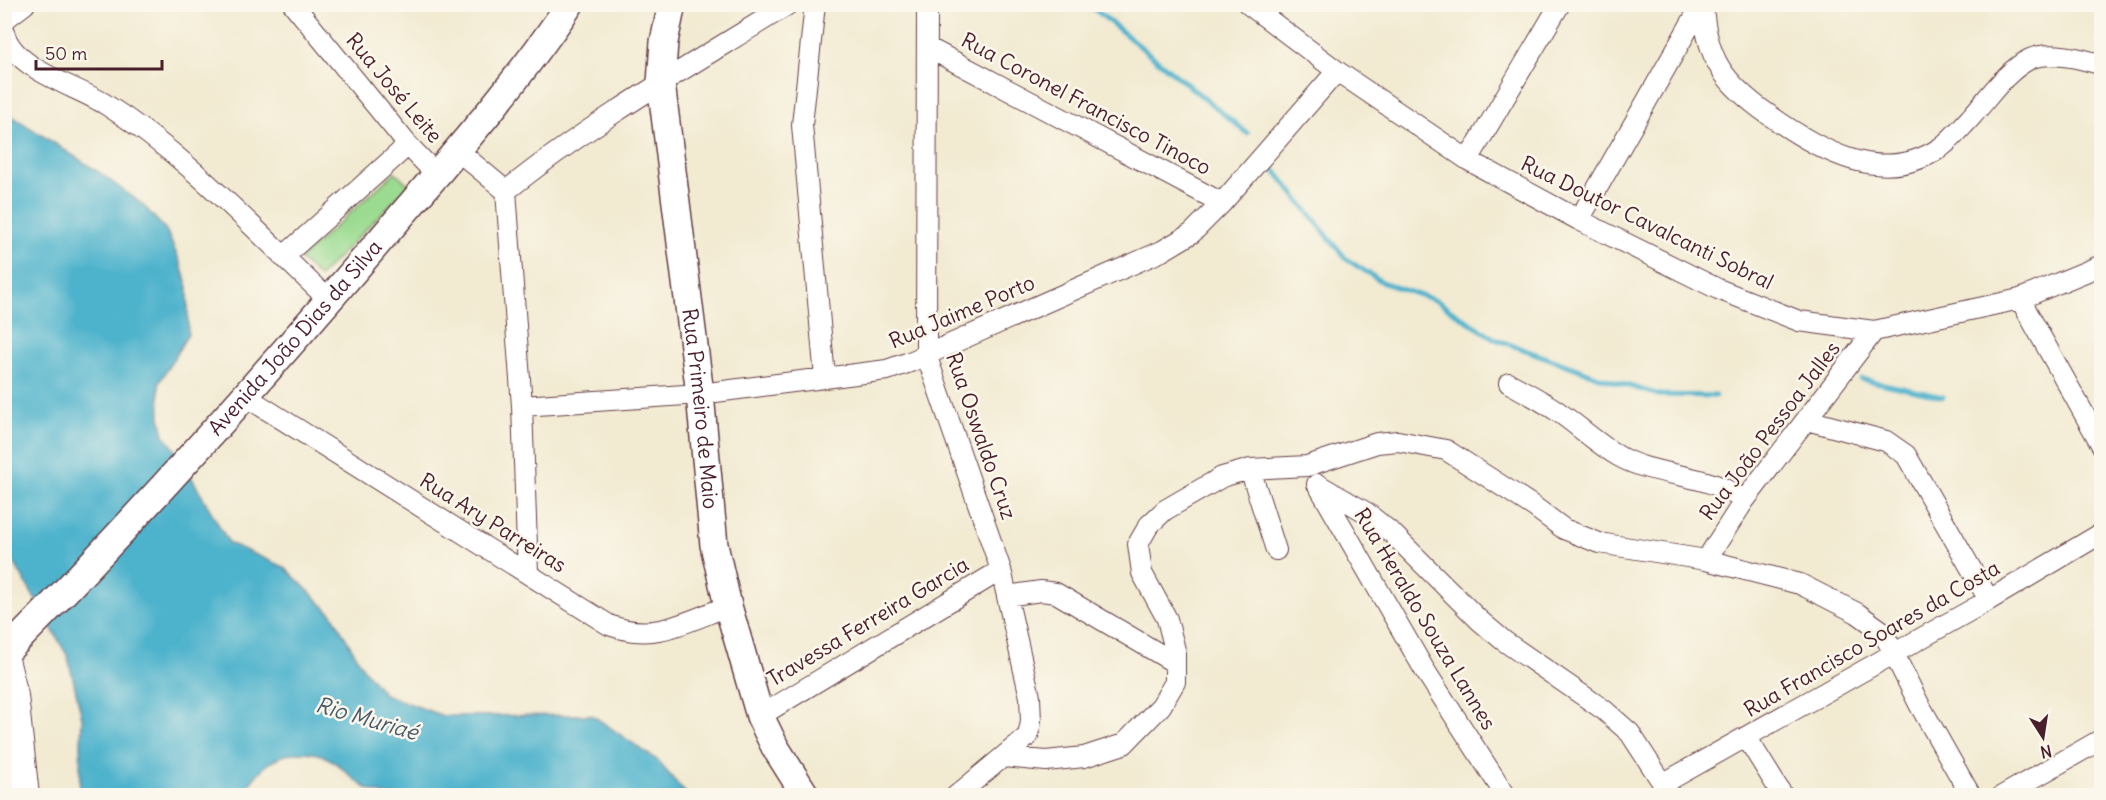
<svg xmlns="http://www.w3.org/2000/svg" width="2106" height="800" viewBox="0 0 2106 800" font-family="Delius,sans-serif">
<rect width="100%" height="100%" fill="#fbf7ec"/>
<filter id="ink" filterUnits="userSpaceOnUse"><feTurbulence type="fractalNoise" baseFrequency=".0167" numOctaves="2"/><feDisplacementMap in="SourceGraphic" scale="12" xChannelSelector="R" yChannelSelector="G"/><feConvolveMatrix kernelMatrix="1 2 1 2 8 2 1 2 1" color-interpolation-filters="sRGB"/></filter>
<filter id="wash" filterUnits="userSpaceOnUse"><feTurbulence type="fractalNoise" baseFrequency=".008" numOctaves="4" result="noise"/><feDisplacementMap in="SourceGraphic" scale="24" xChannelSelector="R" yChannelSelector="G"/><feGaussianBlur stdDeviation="1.35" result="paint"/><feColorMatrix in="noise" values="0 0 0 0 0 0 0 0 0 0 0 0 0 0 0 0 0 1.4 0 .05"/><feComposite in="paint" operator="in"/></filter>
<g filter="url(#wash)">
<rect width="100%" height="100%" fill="#f2ead1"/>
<path fill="#9bdb91" stroke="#727d5e" stroke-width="1.5" d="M395 172 409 185 319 277 300 259Z"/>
<path fill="#4db2cc" stroke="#4c687c" stroke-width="1.5" d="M4 111 99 172 142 204 166 230 180 262 188 287V334L159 383 160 417 164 435 177 452 229 543 284 567 332 614 363 668 384 694 443 716 592 715 657 760 687 795C634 795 580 799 527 795 511 795 495 788 478 787 448 787 418 798 388 795 350 792 343 751 302 752 274 753 255 773 243 795H79L82 718 68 657 8 552 5 551Z"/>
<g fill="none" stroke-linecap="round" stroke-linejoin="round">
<path stroke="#4db2cc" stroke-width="5" d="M1088 4 1247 133
M1268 162 1346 259 1384 283 1437 301 1495 339 1602 378 1659 395 1715 396
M1861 379 1943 397"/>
</g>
</g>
<g filter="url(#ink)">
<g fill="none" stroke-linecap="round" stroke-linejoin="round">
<defs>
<path id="minor" d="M293 4 408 145 436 174
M815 4 802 125 825 378
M927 4 926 354 1001 570 1030 697 1031 722 1028 736 956 796
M1248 4 1337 71 1468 160 1579 220 1718 289 1799 321 1874 331 2020 299 2102 265
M1703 4C1706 60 1725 84 1769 115 1818 150 1882 187 1940 148 1952 139 1962 127 1972 116 1989 97 2007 70 2030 59 2048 50 2084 59 2102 65
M4 20 25 4
M4 32C13 69 76 86 105 104 191 158 256 232 329 300
M927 47 1222 203
M457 150 506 191 522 406 528 574
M1468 160 1560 4
M506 191C594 120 693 64 789 4
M1579 220 1702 4
M283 257 408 145
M2020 299 2102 446
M1509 383C1525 392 1541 400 1557 411 1578 425 1597 444 1620 457 1658 478 1709 472 1744 501
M245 396 609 625C654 642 685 622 728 606
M522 406 700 394 887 370 910 362 1162 251 1192 233 1222 203 1337 71
M1807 420 1886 441 1906 455 1989 600
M1250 469 1276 550
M1317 484 1367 513 1393 534 1479 620 1504 641 1604 710 1630 733 1671 796
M1318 485 1424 669 1506 796
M1706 560 1744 501 1874 331
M1007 596 1041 591 1056 593 1175 663
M760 716 1001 570
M1747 738 1783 796
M1003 757 1046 761 1084 757 1124 744 1161 706 1175 682V650L1167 619 1142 573 1138 544 1149 525 1165 510 1222 477 1250 469 1307 466 1377 443 1398 441 1446 450 1533 506 1564 529 1599 543 1706 560 1800 584 1857 613 1882 631 1887 640 1919 704 1971 796
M1664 783 1989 600 2102 533
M2002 796 2102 739"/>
<g id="secondary">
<path id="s1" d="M672 4 664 42 661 83 700 394 714 545 728 606 760 716 775 747 806 796"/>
<path id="s2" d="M4 654C132 525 253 389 371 251 439 171 511 92 570 4"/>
</g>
<path id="trunk" d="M4 664 12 696 23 796"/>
</defs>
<use href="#minor" stroke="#633d44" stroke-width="22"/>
<use href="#secondary" stroke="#633d44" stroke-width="30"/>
<use href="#trunk" stroke="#633d44" stroke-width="34"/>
<use href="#minor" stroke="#fff" stroke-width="20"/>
<use href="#secondary" stroke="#fff" stroke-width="27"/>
<use href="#trunk" stroke="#fff" stroke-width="32"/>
</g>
</g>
<g text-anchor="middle" stroke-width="5" stroke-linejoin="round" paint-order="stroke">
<g font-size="21" fill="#4a1f2b" stroke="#fbf7ec">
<text transform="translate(394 88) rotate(50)" y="7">Rua José Leite</text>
<text transform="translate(1086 104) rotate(28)" y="7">Rua Coronel Francisco Tinoco</text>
<text transform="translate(1647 223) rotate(26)" y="7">Rua Doutor Cavalcanti Sobral</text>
<text transform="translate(962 312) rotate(-23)" y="7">Rua Jaime Porto</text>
<text dy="7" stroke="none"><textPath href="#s2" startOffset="430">Avenida João Dias da Silva</textPath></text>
<text dy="7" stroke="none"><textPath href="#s1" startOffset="408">Rua Primeiro de Maio</textPath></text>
<text transform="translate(1770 431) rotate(-53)" y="7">Rua João Pessoa Jalles</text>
<text transform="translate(981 436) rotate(71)" y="7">Rua Oswaldo Cruz</text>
<text transform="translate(493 523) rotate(32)" y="7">Rua Ary Parreiras</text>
<text transform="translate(1425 619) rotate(59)" y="7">Rua Heraldo Souza Lannes</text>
<text transform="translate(868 622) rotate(-31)" y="7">Travessa Ferreira Garcia</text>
<text transform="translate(1872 639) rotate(-30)" y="7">Rua Francisco Soares da Costa</text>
</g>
<g font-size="22" font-style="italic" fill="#4b5a6b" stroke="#fbf7ec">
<text transform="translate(367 718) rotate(16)" y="8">Rio Muriaé</text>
</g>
</g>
<rect width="2106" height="800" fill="none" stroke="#fbf7ec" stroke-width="24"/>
<g transform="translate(2043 737) rotate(168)" stroke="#fbf7ec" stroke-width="4.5" paint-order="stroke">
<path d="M0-4.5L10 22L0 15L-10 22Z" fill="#4a1f2b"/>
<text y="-9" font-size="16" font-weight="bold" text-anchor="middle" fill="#4a1f2b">N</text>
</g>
<path d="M36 60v9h126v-9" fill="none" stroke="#4a1f2b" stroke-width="3"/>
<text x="45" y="60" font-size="18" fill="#4a1f2b" stroke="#fbf7ec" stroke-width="4.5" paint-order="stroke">50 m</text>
</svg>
